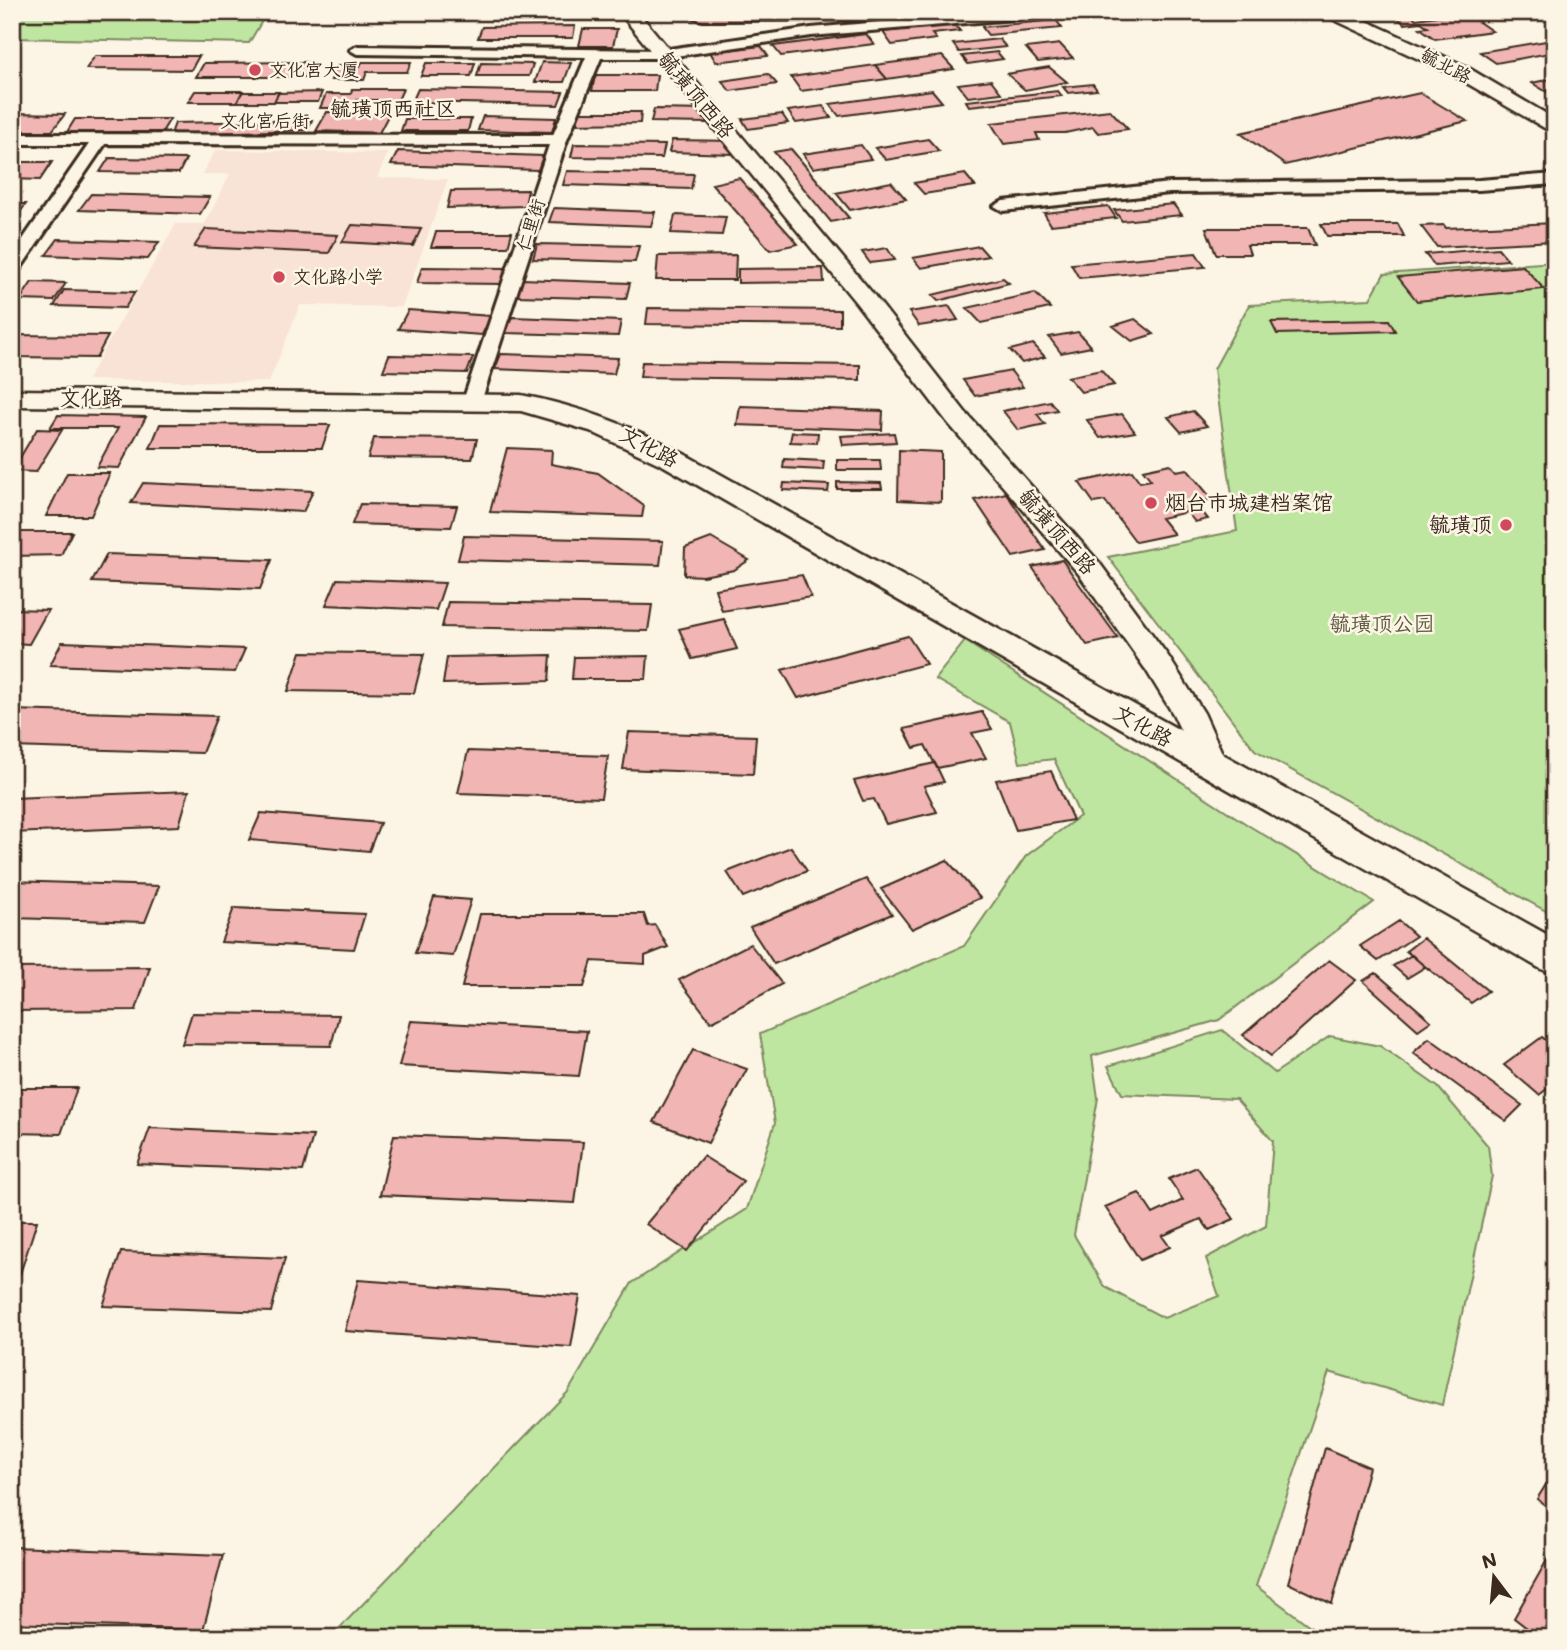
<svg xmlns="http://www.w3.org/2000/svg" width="1567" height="1650" viewBox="0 0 1567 1650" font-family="Mali,'LXGW WenKai TC',sans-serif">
<rect width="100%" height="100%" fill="#fcf5e5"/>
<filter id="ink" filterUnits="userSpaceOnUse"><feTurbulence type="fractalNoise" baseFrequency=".0143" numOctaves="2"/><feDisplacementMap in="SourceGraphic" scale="14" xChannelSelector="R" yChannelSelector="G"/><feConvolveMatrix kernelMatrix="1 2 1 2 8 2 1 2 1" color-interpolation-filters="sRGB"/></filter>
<g filter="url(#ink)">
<path fill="#f9e2d6" d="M216 150 388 153 377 178 448 179 402 307 300 305 269 382 87 380 176 224H205L230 174H202Z"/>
<path fill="#bfe6a1" stroke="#7d8860" stroke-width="2" d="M12 12H294L262 21 249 43 12 38Z
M1555 262V916L1255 750 1108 557 1237 531 1214 369 1249 305 1370 299 1384 274Z
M965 641 1251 827 1374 902 1219 1020 1092 1056 1098 1098 1074 1235 1105 1287 1164 1318 1219 1296 1206 1258 1266 1226 1273 1141 1236 1099 1122 1094 1108 1066 1222 1030 1275 1073 1330 1036 1380 1046 1438 1087 1488 1146 1492 1176 1442 1405 1329 1372 1256 1586 1326 1638H330L568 1392 632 1283 747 1209 775 1123 760 1034 964 946 1026 856 1080 816 1054 759 1020 763 1010 722 935 679Z"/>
<path fill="#f1b5b3" stroke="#3b2a1e" stroke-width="2" d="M573 12H599L598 17 572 16Z
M680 12H884L885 21 703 22 680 15Z
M1408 12 1416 19 1451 14 1460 20 1473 18 1492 31 1435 39 1420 28 1428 27 1421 22 1405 24 1392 14Z
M1516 12H1555V18L1528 21Z
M1056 20 1062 28 988 35 982 27Z
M954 24 960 31 932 34 936 39 892 45 883 32Z
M575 26 573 38H478L482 27Z
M583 29H617L613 46H579Z
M866 34 874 44 781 56 773 46Z
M999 39 1006 47 959 52 953 44Z
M1546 41 1555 46V52L1496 63 1480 52Z
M1060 44 1073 58 1038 62 1026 48Z
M761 46 768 56 716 62 710 52Z
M997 52 1003 59 968 64 962 56Z
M95 56H199L191 70 86 69Z
M942 56 954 69 887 79 875 65Z
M312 62 306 77H196L204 63Z
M362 62H411L407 72H367L364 80H331L337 66H360Z
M542 62 571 63 564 82H535Z
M426 63H475L471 76H421Z
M481 63 533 64 529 76H477Z
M875 65 887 79 801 91 791 77Z
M1049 67 1067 82 1025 90 1007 74Z
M768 74 777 84 730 91 722 81Z
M595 75H657L655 91H592Z
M1555 78V93L1550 94 1532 83Z
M991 80 1001 93 968 97 958 84Z
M1093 84 1097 90 1068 93 1063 87Z
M352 89H403L398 100H357L353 108H320L326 94H351Z
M418 89 563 92 558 105 412 102Z
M932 90 942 102 839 116 830 104Z
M195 91H243L237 102H188Z
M1058 91 1062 96 969 106 966 101Z
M242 92H279L274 102H237Z
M322 92 318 102H274L278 93Z
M1420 93 1467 121 1285 165 1240 133Z
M823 106 831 118 796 123 788 111Z
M654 109 708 110 706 123 651 122Z
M1110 110 1128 129 1098 133 1093 127 1065 133H1036L1039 140 1004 144 991 123Z
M327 112 389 114 379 133 316 131Z
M575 112H641L640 123 573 124Z
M12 113 65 114 52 131H12Z
M782 114 788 123 748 129 742 119Z
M483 116 556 118 552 132 478 130Z
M75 119H170L162 132H67Z
M405 119H471L468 131H401Z
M312 120 308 130 171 134 175 123Z
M928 139 939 151 886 160 875 148Z
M672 140 735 141 733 154 669 152Z
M574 144 665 145 662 158 571 157Z
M861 145 871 159 813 168 803 154Z
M791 149 849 218 831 222 774 152Z
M398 151 543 156 538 170 391 165Z
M109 158 186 159 179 173 100 172Z
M17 162H52L40 180 12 179V169Z
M567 171 694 174 691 189 563 185Z
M965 174 975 186 924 194 914 183Z
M739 178 798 244 770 250 712 184Z
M891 182 906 199 850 210 836 193Z
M528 190 525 206 447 208 451 191Z
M91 194 210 197 200 214 79 210Z
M12 204H26L12 223Z
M1173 204 1182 215 1122 221 1114 210Z
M1108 206 1116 218 1051 225 1044 213Z
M554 208 655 212 651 226 549 222Z
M675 215 726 217 722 235 671 233Z
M1555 223V241L1437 247 1421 226 1444 225 1446 228Z
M1321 224H1398L1404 236H1327Z
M352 225 421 229 413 246 342 242Z
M1206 228H1308L1315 245H1247L1250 254H1216Z
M206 229 338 235 329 253 194 247Z
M436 232H512L508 247H431Z
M58 239 159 242 148 259 46 255Z
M537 244 639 246 635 262 533 259Z
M979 246 988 256 921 268 913 258Z
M887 248 895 260 870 263 862 252Z
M1498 248 1508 260 1435 266 1425 254Z
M1196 253 1205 267 1079 278 1071 264Z
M736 255 735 280H656L658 256Z
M1523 266 1544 289 1417 301 1398 277Z
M422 267 507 268 502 284 417 283Z
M823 268 824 282 738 283V269Z
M1003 278 1009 283 938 301 932 295Z
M522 279 630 283 626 299 517 296Z
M32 282 66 283 54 301 20 300Z
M64 290 135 292 125 308 54 306Z
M1035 293 1050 308 981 323 967 308Z
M949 306 958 320 919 326 909 312Z
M648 308 840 310V326L646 324Z
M408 310 491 316 482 335 398 329Z
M512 317 621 321 618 336 506 333Z
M1135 319 1154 334 1132 341 1113 326Z
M1389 320 1395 331 1277 334 1271 322Z
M1078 332 1091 347 1061 353 1049 337Z
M12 335 108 336 96 358 12 357Z
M1033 344 1045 357 1022 363 1010 350Z
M501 354 618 358 614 374 495 369Z
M389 355 473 357 467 373 383 371Z
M642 362 860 365V380L640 377Z
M1101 370 1114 385 1081 392 1068 377Z
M1011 371 1023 387 975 396 963 380Z
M1050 401 1057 410 1037 414 1045 424 1018 430 1003 411Z
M740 406 883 411 882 430 737 425Z
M1193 411 1207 426 1181 432 1168 417Z
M1122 414 1135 432 1100 438 1087 420Z
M58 415 146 417 119 468 97 467 118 428H50Z
M160 424 330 425 322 448H150Z
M37 429 62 430 36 472 12 471Z
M792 432 818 433 817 443 790 442Z
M894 433 896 442 843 445 841 436Z
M374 438 477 439 472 459 368 458Z
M507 448 552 450 551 464 598 473 644 506 642 517 490 512Z
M899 450 941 452V502L898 500Z
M784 459 824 461 823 470 783 468Z
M837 460H880L881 470H837Z
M1170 464 1176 471 1187 469 1212 499 1195 503 1208 519 1195 522 1187 512 1161 518 1174 534 1136 542 1105 501 1094 503 1079 482 1132 471 1140 482 1151 480 1143 470Z
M67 473H110L91 516H46Z
M837 482 881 483 882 489H837Z
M143 483 313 491 303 512 131 503Z
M784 483 829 485 828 492 783 490Z
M1006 493 1045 550 1013 557 975 500Z
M360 504 457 506 451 527 352 524Z
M12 532H72L61 555 12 556Z
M464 536 663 541 660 565 458 560Z
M711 538 749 560 734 570 703 576 684 575 685 548Z
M107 554 272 560 260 589 92 582Z
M1062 560 1118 638 1087 645 1032 567Z
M802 575 811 597 722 611 715 589Z
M337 579 445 583 436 610 326 605Z
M448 602 652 605 648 631 442 627Z
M12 609 48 610 29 644 12 643Z
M724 619 737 649 692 659 679 629Z
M908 636 926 664 798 698 782 670Z
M62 642 245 649 235 672 50 665Z
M301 652 424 654 414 693 288 691Z
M551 655 549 681 443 684 447 657Z
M648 656 646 679H572L574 657Z
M12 710 217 716 202 753 12 747Z
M982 712 992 729 972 733 986 758 937 768 925 745 914 748 904 729Z
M629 732 756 736 753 774 623 769Z
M468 751 608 756 601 798 458 793Z
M935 763 944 782 924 786 937 812 886 824 874 799 863 801 854 781Z
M1051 771 1073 820 1016 830 996 780Z
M189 791 179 826 12 833V798Z
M261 813 380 823 369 851 249 840Z
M791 847 807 871 743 897 727 872Z
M947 860 980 898 912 929 881 889Z
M866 879 892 914 774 964 750 927Z
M12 881 159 886 145 922 12 918Z
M434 897 471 900 453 956 415 953Z
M234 908 365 914 354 949 221 942Z
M480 914H644L648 926 655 925 668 947 645 956V964L592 961 584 987H462Z
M1399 921 1416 936 1378 961 1360 946Z
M1423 938 1488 991 1471 1003 1406 951Z
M750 944 782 984 711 1022 679 980Z
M1412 955 1425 967 1407 978 1393 966Z
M1329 960 1356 980 1271 1056 1243 1035Z
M150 967 136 1010 12 1011V968Z
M1376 973 1431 1021 1418 1030 1363 981Z
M192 1013 339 1015 331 1046 182 1044Z
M411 1021 587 1031 579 1076 399 1066Z
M1542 1037 1555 1048V1083L1539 1095 1504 1065Z
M1429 1038 1522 1105 1506 1121 1413 1053Z
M693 1050 747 1069 708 1143 654 1122Z
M12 1088H77L61 1134 12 1133Z
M150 1128 313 1136 303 1171 137 1164Z
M394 1135 583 1142 575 1203 380 1195Z
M703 1156 743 1181 687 1251 646 1224Z
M1197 1167 1234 1219 1209 1230 1201 1219 1162 1236 1170 1247 1140 1260 1105 1207 1139 1193 1153 1214 1183 1200 1169 1179Z
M12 1221H37L20 1274H12Z
M121 1252 285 1258 271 1312 103 1306Z
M358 1280 580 1296 571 1347 345 1331Z
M1325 1448 1369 1467 1332 1604 1288 1583Z
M1555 1470V1513L1537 1499Z
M1555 1546V1638H1540L1514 1618Z
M12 1547 223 1555 203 1630 12 1623Z"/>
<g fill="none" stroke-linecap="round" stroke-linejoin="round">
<defs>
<path id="minor" d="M996 12H1058L1051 16 811 36 662 58H601L567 140 480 405H466L463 401 549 145 105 144 18 272 12 273V255L89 144H12V134L553 135 586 57 357 54 350 50 357 46 662 50 811 28Z
M1555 174V184L1479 190 1170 193 1003 211 994 206 1003 201 1170 183 1479 180Z"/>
<path id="tertiary" d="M619 12H638L873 294 966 413 1098 561 1168 656 1204 713 1227 764 1222 772 1211 776 1200 772 1173 714 1146 670 1078 573 948 423 857 304Z
M1323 12H1347L1465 66 1555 119V134L1451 74 1326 16Z"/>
<path id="secondary" d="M12 390 521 395C579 406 632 426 684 454L1555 939V974L1541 969 664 466 590 431 521 411 12 406Z"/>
</defs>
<use href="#minor" stroke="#3b2a1e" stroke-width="6"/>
<use href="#tertiary" stroke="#3b2a1e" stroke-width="5"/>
<use href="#secondary" stroke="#3b2a1e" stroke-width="5"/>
<use href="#minor" fill="#fcf5e5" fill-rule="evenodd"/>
<use href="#tertiary" fill="#fcf5e5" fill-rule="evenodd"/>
<use href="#secondary" fill="#fcf5e5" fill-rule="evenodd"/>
</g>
</g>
<g fill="#d1495b" stroke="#fcf5e5" stroke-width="2.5">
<circle cx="255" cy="70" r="7"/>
<circle cx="279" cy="277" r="7"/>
<circle cx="1151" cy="503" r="7"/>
<circle cx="1506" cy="525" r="7"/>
</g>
<g text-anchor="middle" stroke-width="5" stroke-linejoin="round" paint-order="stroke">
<g font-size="18" fill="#3b2a1e" stroke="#fcf5e5">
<text transform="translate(1446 66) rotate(27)" y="6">毓北路</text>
<text x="265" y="127">文化宫后街</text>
<text transform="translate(531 225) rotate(-72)" y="6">仁里街</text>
</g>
<g font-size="18" fill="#3b2a1e" stroke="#fcf5e5" text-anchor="start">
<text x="269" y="76">文化宫大厦</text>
<text x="293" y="283">文化路小学</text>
</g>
<g font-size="21" fill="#3b2a1e" stroke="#fcf5e5">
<text transform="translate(696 95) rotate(50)" y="7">毓璜顶西路</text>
<text x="91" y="405">文化路</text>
<text transform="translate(649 447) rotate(28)" y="7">文化路</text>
<text transform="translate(1057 532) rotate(49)" y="7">毓璜顶西路</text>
<text transform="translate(1143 726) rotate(29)" y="7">文化路</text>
</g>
<g font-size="21" fill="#3b2a1e" stroke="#fcf5e5">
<text x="393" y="116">毓璜顶西社区</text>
</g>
<g font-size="21" fill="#3b2a1e" stroke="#fcf5e5" text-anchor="start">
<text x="1165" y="510">烟台市城建档案馆</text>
<text x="1492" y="532" text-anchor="end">毓璜顶</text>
</g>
<g font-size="21" fill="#5c593f" stroke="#fcf5e5">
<text x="1382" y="631">毓璜顶公园</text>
</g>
</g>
<rect width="1567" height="1650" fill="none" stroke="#fcf5e5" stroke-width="42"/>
<rect x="21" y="21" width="1525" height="1608" fill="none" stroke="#3b2a1e" stroke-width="2.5" filter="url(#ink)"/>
<g transform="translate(1494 1577) rotate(344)" stroke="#fcf5e5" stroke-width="5" paint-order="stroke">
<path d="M0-5L12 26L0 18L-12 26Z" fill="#3b2a1e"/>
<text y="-10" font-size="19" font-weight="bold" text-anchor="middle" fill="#3b2a1e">N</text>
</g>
</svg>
